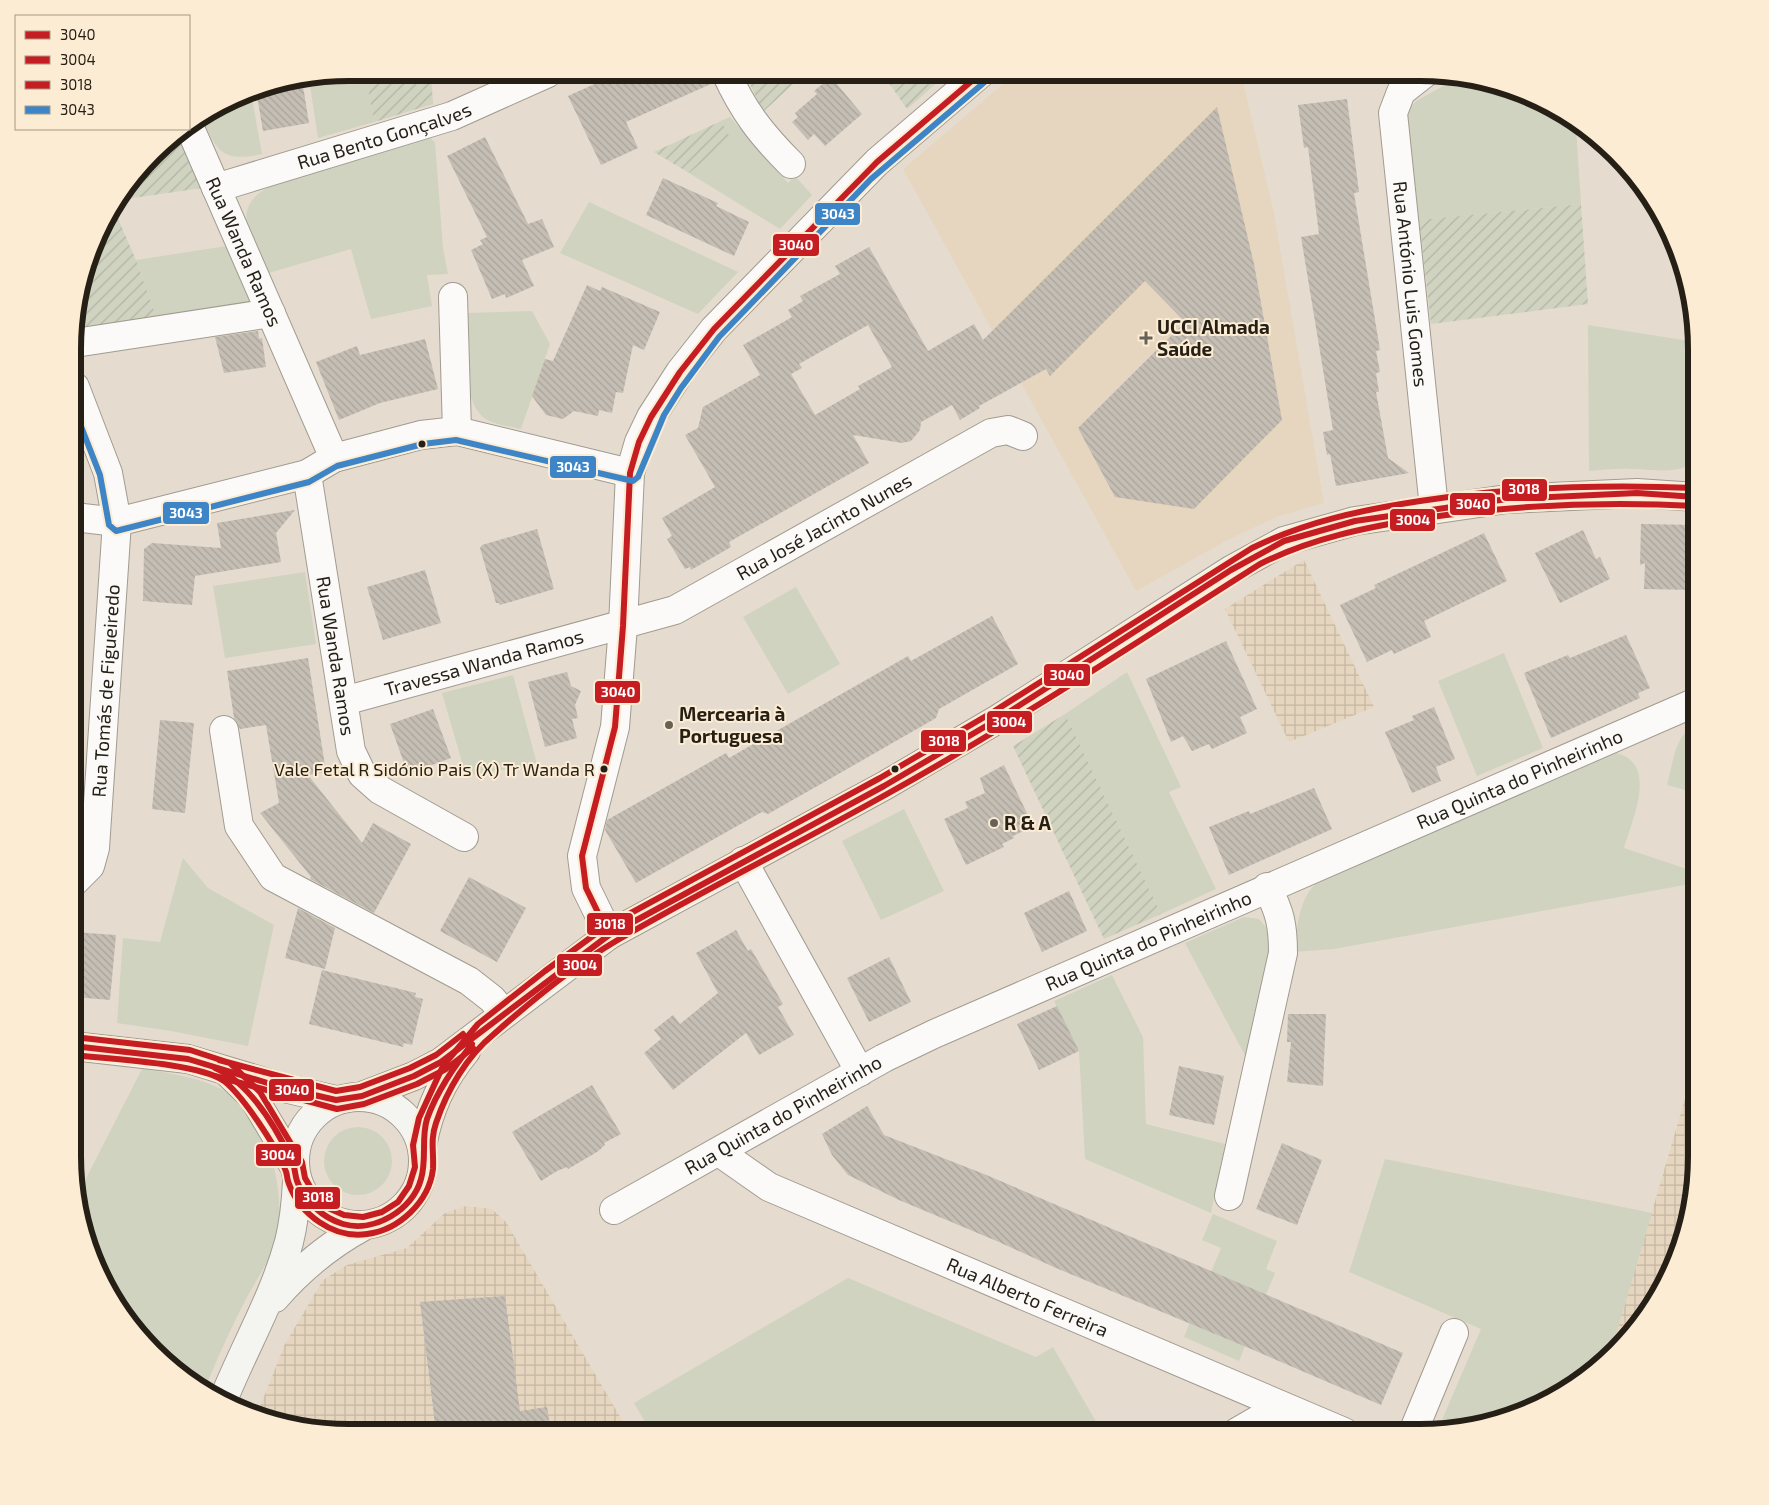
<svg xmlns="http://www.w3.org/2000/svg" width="1769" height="1505" viewBox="0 0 1769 1505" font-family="'Exo 2',sans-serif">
<defs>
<pattern id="industrial-grid" width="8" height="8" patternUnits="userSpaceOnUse" patternTransform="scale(1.25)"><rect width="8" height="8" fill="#e6d6c0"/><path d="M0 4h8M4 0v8" fill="none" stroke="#c5b7a4"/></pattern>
<pattern id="garden-furrows" width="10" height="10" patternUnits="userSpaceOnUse" patternTransform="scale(1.25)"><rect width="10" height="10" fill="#cfd3c0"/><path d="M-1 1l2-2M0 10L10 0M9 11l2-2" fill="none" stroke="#b2b5a4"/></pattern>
<pattern id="building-back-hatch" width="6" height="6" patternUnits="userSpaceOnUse" patternTransform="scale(1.25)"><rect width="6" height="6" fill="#c5beb4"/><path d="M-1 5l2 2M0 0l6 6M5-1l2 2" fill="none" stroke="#a9a39a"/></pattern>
</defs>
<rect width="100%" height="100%" fill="#e5dccf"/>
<path fill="#e6d6c0" d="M1016 73 1027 85 1039 73H1241L1274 213 1324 503 1279 516 1255 527 1226 541 1136 591 903 169Z"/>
<path fill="url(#industrial-grid)" d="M1304 560 1374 707 1289 742 1225 609Z
M1696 1061V1155L1675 1262 1615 1351 1610 1355Z
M466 1206 492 1209 506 1222 629 1432H350L257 1414 285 1344 323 1280 347 1265 407 1248 445 1213Z"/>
<path fill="#cfd3c0" d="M350 73H365L374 122 318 138 309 79Z
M1458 78 1526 94 1576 128 1581 204 1419 220 1407 111 1416 101Z
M251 93 262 154C225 162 218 154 203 121Z
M730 117 788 183 795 176 812 195 780 229 689 173 731 141 721 121Z
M430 138 435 142 443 248 448 274 427 275 432 306 371 319 351 249 265 274C250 236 226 202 279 183Z
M589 202 738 272 698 314 560 253Z
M227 246 254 307 158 322 136 260Z
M532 311 550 344 521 429C496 423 480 425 471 397L468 313Z
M1588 325 1696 342V462C1675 475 1655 469 1632 469 1617 468 1603 470 1589 471Z
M305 572 316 644 225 658 213 586Z
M796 587 840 664 788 694 743 617Z
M1504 653 1543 748 1477 776 1438 681Z
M1127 672 1181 787 1169 792 1216 889 1161 914 1065 714Z
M513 675 537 764 466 776 442 693Z
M1696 725V793L1667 785C1673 764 1674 735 1696 725Z
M1616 753C1659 763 1632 820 1624 848L1696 872V883L1334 949 1293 952C1298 927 1298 897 1319 881Z
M904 809 944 891 881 920 842 841Z
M183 858 208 888 274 925 248 1046 171 1031 117 1023 123 938 160 942Z
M1244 917 1259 919C1262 923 1267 927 1268 932 1277 961 1256 1032 1249 1063L1185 943Z
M1112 975 1143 1037 1146 1124 1225 1144 1211 1213 1085 1159 1079 1051 1054 1001Z
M142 1069C171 1073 203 1078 229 1093 269 1115 289 1202 275 1243 269 1262 256 1280 247 1297 232 1326 218 1356 206 1386L154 1351 94 1262 78 1194Z
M324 1161a34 34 0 1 1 68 0a34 34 0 1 1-68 0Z
M1385 1159 1652 1213 1610 1355 1526 1411 1440 1431 1442 1420 1481 1329 1349 1272Z
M1213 1214 1277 1241 1266 1269 1275 1273 1239 1361 1184 1337 1221 1248 1202 1240Z
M848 1278 1036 1357 1053 1347 1102 1432H651L634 1403Z"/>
<path fill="url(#garden-furrows)" d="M365 73H431L433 104 374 122Z
M745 73H805L763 112Z
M882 73H948L907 109Z
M721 121 732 141 689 173 654 152Z
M178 135 202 188 119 200 167 141Z
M1581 204 1588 304 1431 324 1419 220Z
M113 207 136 260 158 322 75 336V313L110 211Z
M1065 714 1161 914 1104 939 1013 746Z"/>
<path fill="url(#building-back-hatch)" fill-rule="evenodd" d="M619 73H711L713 83 626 122 638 148 601 165 568 96Z
M831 77 862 114 825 146 814 134 808 140 792 122 798 117 795 113 817 94 814 91Z
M302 80 309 123 263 131 256 90Z
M1347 99 1359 192 1354 193 1380 350 1376 351 1380 372 1376 373 1379 392H1376L1388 458 1409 473 1336 486 1330 454 1327 455 1323 432 1333 430 1301 237 1319 234 1308 147 1304 148 1298 105Z
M1217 107 1254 264 1282 420 1194 509 1115 497 1078 428 1185 322 1145 281 1050 376 1046 369 979 406 980 408 960 420 952 405 921 422 920 430 911 441 902 443 853 435 869 463 729 542 731 547 691 570 690 567 685 569 667 539 672 536 662 518 715 487 685 435 698 428 703 407 760 375 743 345 792 317 788 310 803 301 800 296 840 274 835 266 869 247 928 351 974 324 983 340ZM868 325 892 367 858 386 860 389 815 415 791 374 802 368 799 364Z
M485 137 528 224 542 219 554 247 522 260 534 286 506 298 505 294 492 299 471 250 483 244 480 240 487 237 447 156Z
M663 178 718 203 716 206 749 222 734 256 646 215Z
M587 285 600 291 602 287 660 312 644 350 633 345 623 393 616 392 612 413 599 410 598 416 574 411 563 419 546 415 532 396 545 359 553 361Z
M258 331 259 339 262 338 266 367 224 373 215 337Z
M425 339 438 389 380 403 339 420 316 362 357 346 360 355Z
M295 510 276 533 281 562 195 576 192 605 143 601 144 549 152 543 221 548 217 523Z
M1641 524 1696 525V590L1644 589 1645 563 1640 565Z
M537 529 554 589 500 605 499 603H496L480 548 482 545Z
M1583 530 1596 559 1600 557 1610 579 1560 603 1535 553Z
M1484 533 1507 581 1424 621 1431 637 1394 654 1392 650 1367 662 1340 605 1376 588 1374 585Z
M425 570 441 623 383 640 367 587Z
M992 616 1018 664 939 709 936 718 828 780 768 814 762 812 636 883 605 830 607 820 726 753 729 758 908 656 911 661Z
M1626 635 1650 688 1638 693 1640 698 1551 738 1524 673 1568 655 1570 658Z
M1226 641 1257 709 1240 717 1247 733 1212 749 1209 744 1192 751 1183 736 1171 742 1146 679Z
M308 658 326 772 308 775 362 843 373 823 411 844 374 913 310 879 311 877 260 813 279 803 266 725 240 729 234 718 227 671Z
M567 672 571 686 581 691 575 705 578 718 572 719 577 738 545 747 528 682Z
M1434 707 1455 759 1436 767 1441 781 1412 793 1385 732 1414 720 1412 716Z
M433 709 451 758 408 774 390 724Z
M160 720 194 723 185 813 152 809Z
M1004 765 1033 826 1013 836 1014 838 1002 844 1004 847 966 865 944 819 968 808 965 802 985 793 980 778Z
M1314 788 1332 829 1229 875 1209 827 1249 811 1250 814Z
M469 877 526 908 497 962 440 931Z
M1069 891 1087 931 1042 952 1024 913Z
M298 908 335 928 325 969 285 958Z
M736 930 748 951 751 949 783 1004 778 1007 794 1035 759 1055 746 1033 673 1090 644 1053 661 1039 654 1030 673 1015 680 1024 718 993 696 953Z
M74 932 116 935 110 1000 74 997 76 973H74Z
M889 957 911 1002 869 1022 847 978Z
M322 970 416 993 415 997 423 999 412 1045 404 1043 403 1047 309 1024Z
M1057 1006 1079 1051 1039 1070 1017 1024Z
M1288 1014H1326L1323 1086 1287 1082 1291 1042H1287Z
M1179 1066 1224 1076 1214 1125 1169 1115Z
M592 1085 621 1134 604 1143 605 1145 597 1152 568 1169 567 1167 557 1171 541 1181 512 1132Z
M867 1106 884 1135 984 1174 1403 1353 1381 1405 1244 1346 1056 1268 999 1242 899 1200 848 1175 832 1155 822 1134Z
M1282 1143 1322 1160 1297 1225 1256 1209Z
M505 1296 520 1411 547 1407 551 1432H436L420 1302Z"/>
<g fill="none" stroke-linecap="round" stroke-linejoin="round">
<defs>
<g id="street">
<path d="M726 73C744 112 761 134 791 164"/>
<path id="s1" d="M1425 73 1401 92 1393 113 1434 508"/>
<path id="s2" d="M190 128 334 458"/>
<path id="s3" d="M216 188 452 116 548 73"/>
<path d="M453 297 457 431"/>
<path d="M75 343 271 313"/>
<path id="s4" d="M307 474 351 751 362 774 380 790 464 837"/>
<path d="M74 517 117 522 307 474 334 458 421 435 457 431 630 473"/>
<path id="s5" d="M344 701 675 610 991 433 1008 430 1023 436"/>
<path d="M224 730 239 826 273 877 469 981 492 999 504 1013"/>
<path d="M743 861 860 1072"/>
<path id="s6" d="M74 882 90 866 95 848 117 522 108 473 75 387"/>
<path d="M609 935 586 888 582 856 615 727 623 626 630 473 639 442 651 417 680 372 714 329 877 162 981 73"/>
<path id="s7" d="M719 1152 769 1187 1344 1432"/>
<path d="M1229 1196 1283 953C1283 925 1280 912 1267 887"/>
<path id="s8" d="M614 1210 884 1058 934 1034 1696 702"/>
<path d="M1237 1432 1282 1406"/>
<path d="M1413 1432 1454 1333"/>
</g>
<path id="secondary" d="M73 1046 188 1059 284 1088 336 1100
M227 1072 253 1097 294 1166
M362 1096 414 1076 441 1062 609 935 884 786 998 719 1231 570 1284 541 1355 521 1507 499 1637 493 1696 497
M295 1161a64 64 0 1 1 128 0a64 64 0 1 1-128 0Z
M422 1146C429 1109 442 1080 466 1051
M275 1298C301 1268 329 1245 364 1226
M224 1398C245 1346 274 1297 289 1242 294 1222 296 1202 297 1181"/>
</defs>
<use href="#street" stroke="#a19b90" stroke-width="30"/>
<use href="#secondary" stroke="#a19b90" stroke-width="30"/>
<use href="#street" stroke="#fbfaf8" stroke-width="28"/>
<use href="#secondary" stroke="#f4f5f1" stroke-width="28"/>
<defs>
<path id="bus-1" d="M609 935 586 888 582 856 615 727 623 626 630 473 639 442 651 417 680 372 714 329 877 162 981 73
M73 1046 188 1059 284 1088 336 1100 362 1096 414 1076 441 1062 609 935 884 786 998 719 1231 570 1284 541 1355 521 1507 499 1637 493 1696 497
M215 1068C250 1083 277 1129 293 1163 295 1169 295 1175 297 1181 304 1201 323 1218 343 1224 374 1233 413 1210 421 1179 427 1159 421 1138 427 1119 437 1091 454 1067 472 1044"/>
<path id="bus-2" d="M73 1055C107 1059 199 1063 224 1081 243 1096 276 1146 285 1169 288 1175 286 1177 289 1184 300 1214 333 1239 367 1234 399 1230 429 1202 433 1169 434 1152 430 1140 436 1123 447 1090 467 1056 494 1034 529 1003 577 964 616 941 705 889 798 844 887 794 1015 723 1137 642 1260 564 1312 538 1367 527 1424 518 1514 505 1604 501 1696 506
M215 1076 337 1109 364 1104 417 1084 446 1069 473 1048"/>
<path id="bus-3" d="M74 1037 190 1050 230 1063 260 1092 302 1162 305 1178 315 1195 328 1208 344 1215 363 1217 382 1212 398 1202 409 1186 415 1167 413 1145 419 1118 443 1066 478 1024 545 971 605 927 880 778 993 712 1252 548C1305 522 1361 510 1420 501 1511 487 1603 484 1696 488
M219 1060 336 1091 360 1087 410 1068 436 1055 463 1034"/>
<path id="bus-4" d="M75 411 100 475 109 525 116 531 309 482 337 466 423 444 456 440 633 481 638 477 664 415 681 388 719 337 871 179 987 80"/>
</defs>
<use href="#bus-1" stroke="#fbecd3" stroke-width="10"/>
<use href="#bus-2" stroke="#fbecd3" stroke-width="10"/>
<use href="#bus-3" stroke="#fbecd3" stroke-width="10"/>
<use href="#bus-4" stroke="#fbecd3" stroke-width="10"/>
<use href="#bus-1" stroke="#c61d23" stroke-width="6"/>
<use href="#bus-2" stroke="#c61d23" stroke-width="6"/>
<use href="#bus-3" stroke="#c61d23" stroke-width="6"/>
<use href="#bus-4" stroke="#3d85c6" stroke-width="6"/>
</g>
<g fill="#686157" stroke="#fbecd3" stroke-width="2">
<path d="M1143.5 330.5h5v5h5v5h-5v5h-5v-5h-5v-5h5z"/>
<circle cx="669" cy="725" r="5"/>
<circle cx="994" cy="823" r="5"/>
</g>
<g fill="#251f16" stroke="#fbecd3" stroke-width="2">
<circle cx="422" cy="444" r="4.5"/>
<circle cx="604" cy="769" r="4.5"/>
<circle cx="895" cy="769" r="4.5"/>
</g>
<g text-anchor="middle" stroke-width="4" stroke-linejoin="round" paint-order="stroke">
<g font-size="18" fill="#251f16" stroke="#fbecd3" text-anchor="end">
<text x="595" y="776">Vale Fetal R Sidónio Pais (X) Tr Wanda R</text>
</g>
<g font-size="19" fill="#251f16" stroke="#fbecd3">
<text dy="7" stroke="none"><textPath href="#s3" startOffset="176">Rua Bento Gonçalves</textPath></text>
<text dy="7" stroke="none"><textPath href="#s2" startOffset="135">Rua Wanda Ramos</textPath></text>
<text dy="7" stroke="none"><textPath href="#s1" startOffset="225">Rua António Luis Gomes</textPath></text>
<text dy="7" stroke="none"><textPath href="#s5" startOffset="514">Rua José Jacinto Nunes</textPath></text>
<text dy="7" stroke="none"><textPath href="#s4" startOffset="184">Rua Wanda Ramos</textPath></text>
<text dy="7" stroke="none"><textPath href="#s5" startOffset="145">Travessa Wanda Ramos</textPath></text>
<text dy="7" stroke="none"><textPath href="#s6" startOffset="199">Rua Tomás de Figueiredo</textPath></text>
<text dy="7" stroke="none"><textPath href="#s8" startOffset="1004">Rua Quinta do Pinheirinho</textPath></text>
<text dy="7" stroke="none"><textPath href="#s8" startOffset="599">Rua Quinta do Pinheirinho</textPath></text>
<text dy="7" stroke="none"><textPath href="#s8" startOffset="194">Rua Quinta do Pinheirinho</textPath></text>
<text dy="7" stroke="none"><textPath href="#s7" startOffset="342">Rua Alberto Ferreira</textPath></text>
</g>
<g font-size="19" font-weight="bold" fill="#251f16" stroke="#fbecd3" text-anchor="start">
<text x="1157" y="334">UCCI Almada<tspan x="1157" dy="22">Saúde</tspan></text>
<text x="679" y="721">Mercearia à<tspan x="679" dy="22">Portuguesa</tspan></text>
<text x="1004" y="830">R &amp; A</text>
</g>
</g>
<path d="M0 0H1769V1505H0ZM349 81H1420A268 268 0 0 1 1688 349V1156A268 268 0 0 1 1420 1424H349A268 268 0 0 1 81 1156V349A268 268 0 0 1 349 81Z" fill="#fbecd3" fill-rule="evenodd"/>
<path fill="none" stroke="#251f16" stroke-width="6" d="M349 81H1420A268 268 0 0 1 1688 349V1156A268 268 0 0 1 1420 1424H349A268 268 0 0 1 81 1156V349A268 268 0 0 1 349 81Z"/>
<g stroke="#fbecd3" stroke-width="2">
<rect x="814" y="202" width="47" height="24" rx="5" fill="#3d85c6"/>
<rect x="772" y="233" width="48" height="24" rx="5" fill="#c61d23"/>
<rect x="549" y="455" width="48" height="24" rx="5" fill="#3d85c6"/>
<rect x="1501" y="478" width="47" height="24" rx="5" fill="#c61d23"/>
<rect x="1449" y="492" width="47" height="24" rx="5" fill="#c61d23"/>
<rect x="162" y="501" width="48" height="24" rx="5" fill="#3d85c6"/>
<rect x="1389" y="508" width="47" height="24" rx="5" fill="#c61d23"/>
<rect x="1043" y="663" width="48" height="24" rx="5" fill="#c61d23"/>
<rect x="594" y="680" width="47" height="24" rx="5" fill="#c61d23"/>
<rect x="986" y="710" width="47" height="24" rx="5" fill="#c61d23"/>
<rect x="920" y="729" width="47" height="24" rx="5" fill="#c61d23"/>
<rect x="586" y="912" width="48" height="24" rx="5" fill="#c61d23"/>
<rect x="556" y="953" width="47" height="24" rx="5" fill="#c61d23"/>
<rect x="268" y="1078" width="47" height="24" rx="5" fill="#c61d23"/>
<rect x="255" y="1143" width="47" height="24" rx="5" fill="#c61d23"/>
<rect x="294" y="1186" width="47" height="24" rx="5" fill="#c61d23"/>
</g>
<g font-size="14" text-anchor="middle" font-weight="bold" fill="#fff">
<text x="838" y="219">3043</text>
<text x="796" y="250">3040</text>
<text x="573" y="472">3043</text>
<text x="1524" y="494">3018</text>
<text x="1473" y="509">3040</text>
<text x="186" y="518">3043</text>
<text x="1413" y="525">3004</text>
<text x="1067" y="680">3040</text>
<text x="618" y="697">3040</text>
<text x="1009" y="727">3004</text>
<text x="944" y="746">3018</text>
<text x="610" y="929">3018</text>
<text x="580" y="970">3004</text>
<text x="292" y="1095">3040</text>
<text x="278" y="1160">3004</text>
<text x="318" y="1202">3018</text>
</g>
<rect x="15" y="15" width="175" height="115" fill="#fbecd3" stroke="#a59a87"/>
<rect x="25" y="31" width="25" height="8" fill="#c61d23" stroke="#a59a87"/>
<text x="60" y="40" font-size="15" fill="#251f16">3040</text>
<rect x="25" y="56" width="25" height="8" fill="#c61d23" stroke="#a59a87"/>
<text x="60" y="65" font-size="15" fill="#251f16">3004</text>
<rect x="25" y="81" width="25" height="8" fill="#c61d23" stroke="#a59a87"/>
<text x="60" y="90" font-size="15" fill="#251f16">3018</text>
<rect x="25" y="106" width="25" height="8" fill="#3d85c6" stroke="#a59a87"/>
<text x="60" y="115" font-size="15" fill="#251f16">3043</text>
</svg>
